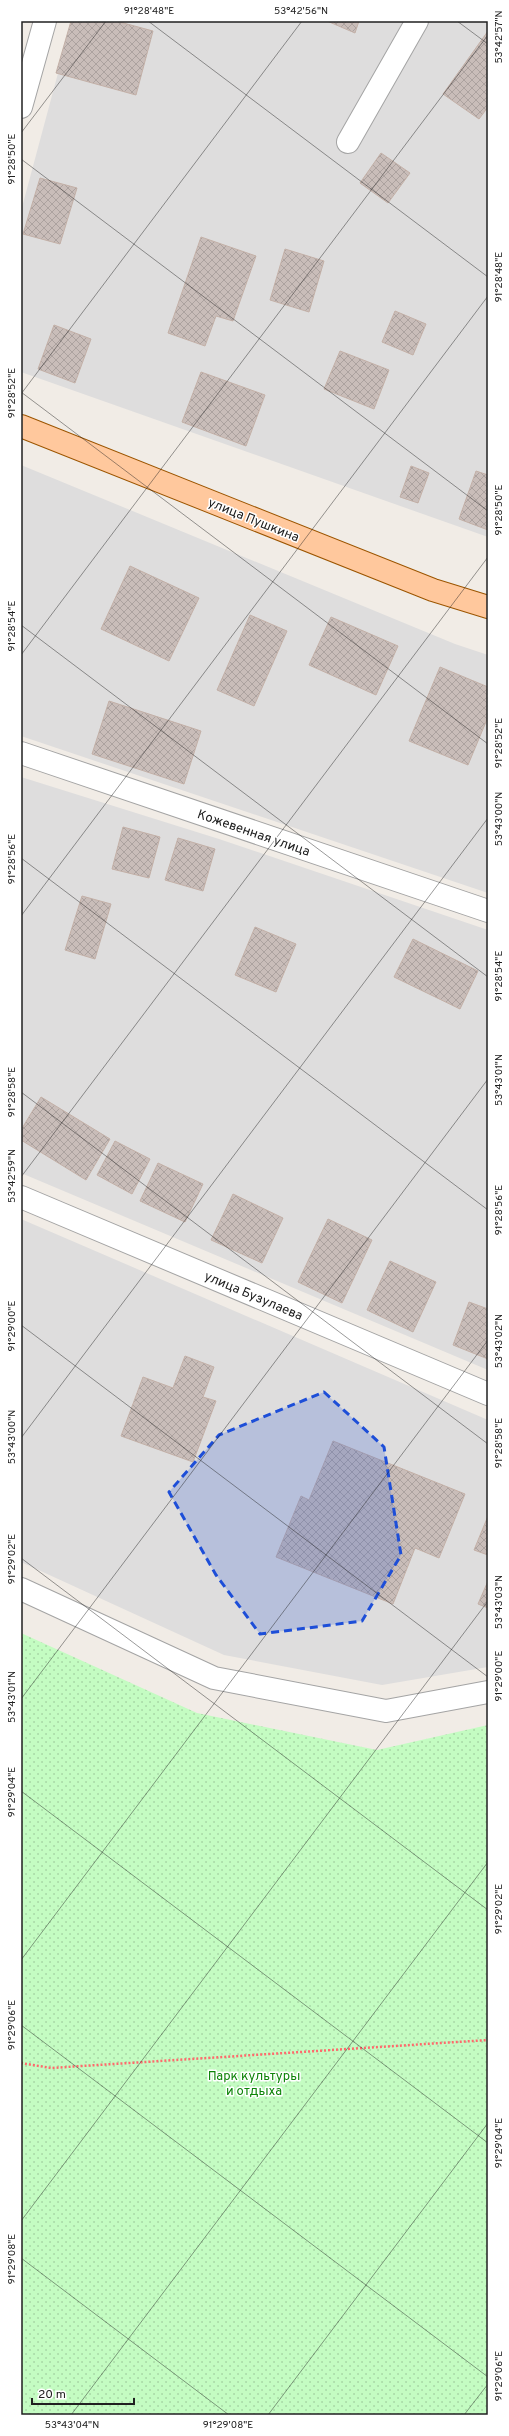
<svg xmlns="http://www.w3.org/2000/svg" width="509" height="2436" viewBox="0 0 509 2436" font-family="Overpass,sans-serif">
<defs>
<pattern id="park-dots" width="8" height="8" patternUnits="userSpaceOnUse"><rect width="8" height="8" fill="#c4fcc2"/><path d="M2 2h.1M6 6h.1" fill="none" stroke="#a8d8a6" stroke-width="1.8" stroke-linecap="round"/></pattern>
<pattern id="building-cross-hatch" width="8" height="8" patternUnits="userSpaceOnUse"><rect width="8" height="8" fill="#c9bdb9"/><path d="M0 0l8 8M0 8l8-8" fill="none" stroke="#aca29f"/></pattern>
</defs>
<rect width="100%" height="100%" fill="#f1ece6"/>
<path fill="#dedddd" d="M72 21H488V537L21 372V211Z
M21 465 455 644 488 655V893L21 736Z
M21 777 219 839 488 930V1370L21 1173Z
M21 1219 488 1420V1667L382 1685 224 1655 21 1562Z"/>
<path fill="url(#park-dots)" d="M21 1633 197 1713 377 1750 488 1725V2415H21Z"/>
<path fill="url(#building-cross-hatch)" stroke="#c3b0a7" d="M71 21H116L153 31 136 95 56 73Z
M327 21H359L355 33Z
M488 31V107L479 119 443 94Z
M381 153 410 173 388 203 360 183Z
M40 178 77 188 60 244 23 234Z
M201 237 256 256 233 321 216 316 205 346 168 333Z
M285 249 324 261 309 312 270 300Z
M395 311 426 324 413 355 382 342Z
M54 325 91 339 75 383 38 369Z
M340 351 389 370 374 409 324 389Z
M201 372 265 395 246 446 182 422Z
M411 466 429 473 418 503 400 497Z
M476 471 488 475V530L459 519Z
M130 566 199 598 169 661 101 629Z
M250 615 287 631 254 706 217 690Z
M331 617 398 646 376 695 309 665Z
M440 667 488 687V717L468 765 409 741Z
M109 701 201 731 184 784 92 754Z
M123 827 160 837 149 878 112 869Z
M178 838 215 849 203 891 165 880Z
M82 896 111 904 95 959 65 950Z
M255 927 296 944 276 992 235 975Z
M413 939 478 971 460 1009 394 977Z
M41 1097 110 1139 86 1180 21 1140V1130Z
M115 1141 150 1159 132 1194 97 1175Z
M158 1163 203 1184 185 1222 140 1201Z
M233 1194 283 1218 262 1263 211 1240Z
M328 1219 372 1240 342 1303 298 1282Z
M390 1261 436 1282 413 1332 367 1310Z
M469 1302 488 1309V1359L453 1345Z
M185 1356 214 1367 203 1397 216 1401 193 1462 121 1436 143 1377 173 1388Z
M333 1441 465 1494 439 1558 415 1548 393 1604 276 1557 301 1496 309 1500Z
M488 1516V1555L474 1550Z
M488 1581V1608L478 1604Z"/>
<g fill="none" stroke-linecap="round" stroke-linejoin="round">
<defs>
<path id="minor" d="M21 107 45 21
M348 142 417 21
M21 753 488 911
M21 1197 488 1394
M21 1589 214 1678 386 1711 488 1692"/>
<path id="major" d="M21 426 433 590 488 607"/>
</defs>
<use href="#minor" stroke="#a4a4a4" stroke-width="24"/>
<use href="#major" stroke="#9c5500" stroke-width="24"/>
<path stroke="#ff696c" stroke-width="2.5" stroke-dasharray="2 2" stroke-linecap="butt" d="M21 2063 51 2068 488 2040"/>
<use href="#minor" stroke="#fff" stroke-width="22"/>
<use href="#major" stroke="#ffc89d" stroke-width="22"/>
</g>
<path fill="#1d4ed8" fill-opacity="0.2" stroke="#1d4ed8" stroke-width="3" stroke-dasharray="8 5" stroke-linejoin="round" d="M324 1392 384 1447 401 1555 362 1621 260 1634 216 1575 169 1492 219 1435Z"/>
<path fill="none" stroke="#202020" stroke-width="1" stroke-opacity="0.45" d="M148 21 488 277M457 21 488 44M21 133 106 21M21 159 488 511M21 392 488 744M21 394 302 21M21 625 488 977M21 655 488 35M21 858 488 1210M21 916 488 296M21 1092 488 1444M21 1177 488 557M21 1325 488 1677M21 1438 488 818M21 1558 488 1910M21 1699 488 1079M21 1791 488 2143M21 1960 488 1340M21 2025 488 2377M21 2221 488 1601M21 2258 229 2415M71 2415 488 1862M268 2415 488 2123M464 2415 488 2384"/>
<g text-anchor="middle" stroke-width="3" stroke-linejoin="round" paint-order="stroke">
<g font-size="13" fill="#202020" stroke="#fff">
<text transform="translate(254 519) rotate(22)" y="5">улица Пушкина</text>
<text transform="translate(254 832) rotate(19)" y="5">Кожевенная улица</text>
<text transform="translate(254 1295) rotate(23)" y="5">улица Бузулаева</text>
</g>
<g font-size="13" fill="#0c8407" stroke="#fff">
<text x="254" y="2080">Парк культуры<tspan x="254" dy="15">и отдыха</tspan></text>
</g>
</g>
<rect width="509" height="2436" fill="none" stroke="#ffffff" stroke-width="44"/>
<path d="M32 2398v6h102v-6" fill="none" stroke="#202020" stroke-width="2"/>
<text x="38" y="2398" font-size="12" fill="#202020" stroke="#ffffff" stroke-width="3" paint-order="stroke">20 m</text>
<rect x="22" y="22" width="465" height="2392" fill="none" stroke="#202020" stroke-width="1.5"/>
<g font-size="10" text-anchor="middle" fill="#202020">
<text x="149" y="14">91°28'48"E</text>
<text x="301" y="14">53°42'56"N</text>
<text transform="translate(498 37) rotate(-90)" y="4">53°42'57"N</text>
<text transform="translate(11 159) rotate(-90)" y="4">91°28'50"E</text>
<text transform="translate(498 277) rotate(-90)" y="4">91°28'48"E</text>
<text transform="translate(11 393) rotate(-90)" y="4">91°28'52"E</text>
<text transform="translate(498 510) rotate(-90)" y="4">91°28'50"E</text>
<text transform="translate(11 626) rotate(-90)" y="4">91°28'54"E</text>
<text transform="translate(498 743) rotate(-90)" y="4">91°28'52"E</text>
<text transform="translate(498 819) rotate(-90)" y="4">53°43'00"N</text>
<text transform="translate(11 859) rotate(-90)" y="4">91°28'56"E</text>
<text transform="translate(498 976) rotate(-90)" y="4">91°28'54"E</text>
<text transform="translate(498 1080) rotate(-90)" y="4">53°43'01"N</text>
<text transform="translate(11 1092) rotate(-90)" y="4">91°28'58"E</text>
<text transform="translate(11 1176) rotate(-90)" y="4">53°42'59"N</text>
<text transform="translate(498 1210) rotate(-90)" y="4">91°28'56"E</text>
<text transform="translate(11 1326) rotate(-90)" y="4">91°29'00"E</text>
<text transform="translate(498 1341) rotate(-90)" y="4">53°43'02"N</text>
<text transform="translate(11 1437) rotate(-90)" y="4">53°43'00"N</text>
<text transform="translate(498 1443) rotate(-90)" y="4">91°28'58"E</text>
<text transform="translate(11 1559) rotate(-90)" y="4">91°29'02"E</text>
<text transform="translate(498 1602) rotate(-90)" y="4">53°43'03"N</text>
<text transform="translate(498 1676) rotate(-90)" y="4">91°29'00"E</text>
<text transform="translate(11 1697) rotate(-90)" y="4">53°43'01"N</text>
<text transform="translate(11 1792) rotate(-90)" y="4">91°29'04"E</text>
<text transform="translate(498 1909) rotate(-90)" y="4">91°29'02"E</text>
<text transform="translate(11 2025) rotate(-90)" y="4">91°29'06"E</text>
<text transform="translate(498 2143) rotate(-90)" y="4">91°29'04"E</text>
<text transform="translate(11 2259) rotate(-90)" y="4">91°29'08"E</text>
<text transform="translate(498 2376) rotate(-90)" y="4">91°29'06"E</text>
<text x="72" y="2428">53°43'04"N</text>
<text x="228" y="2428">91°29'08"E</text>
</g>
</svg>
